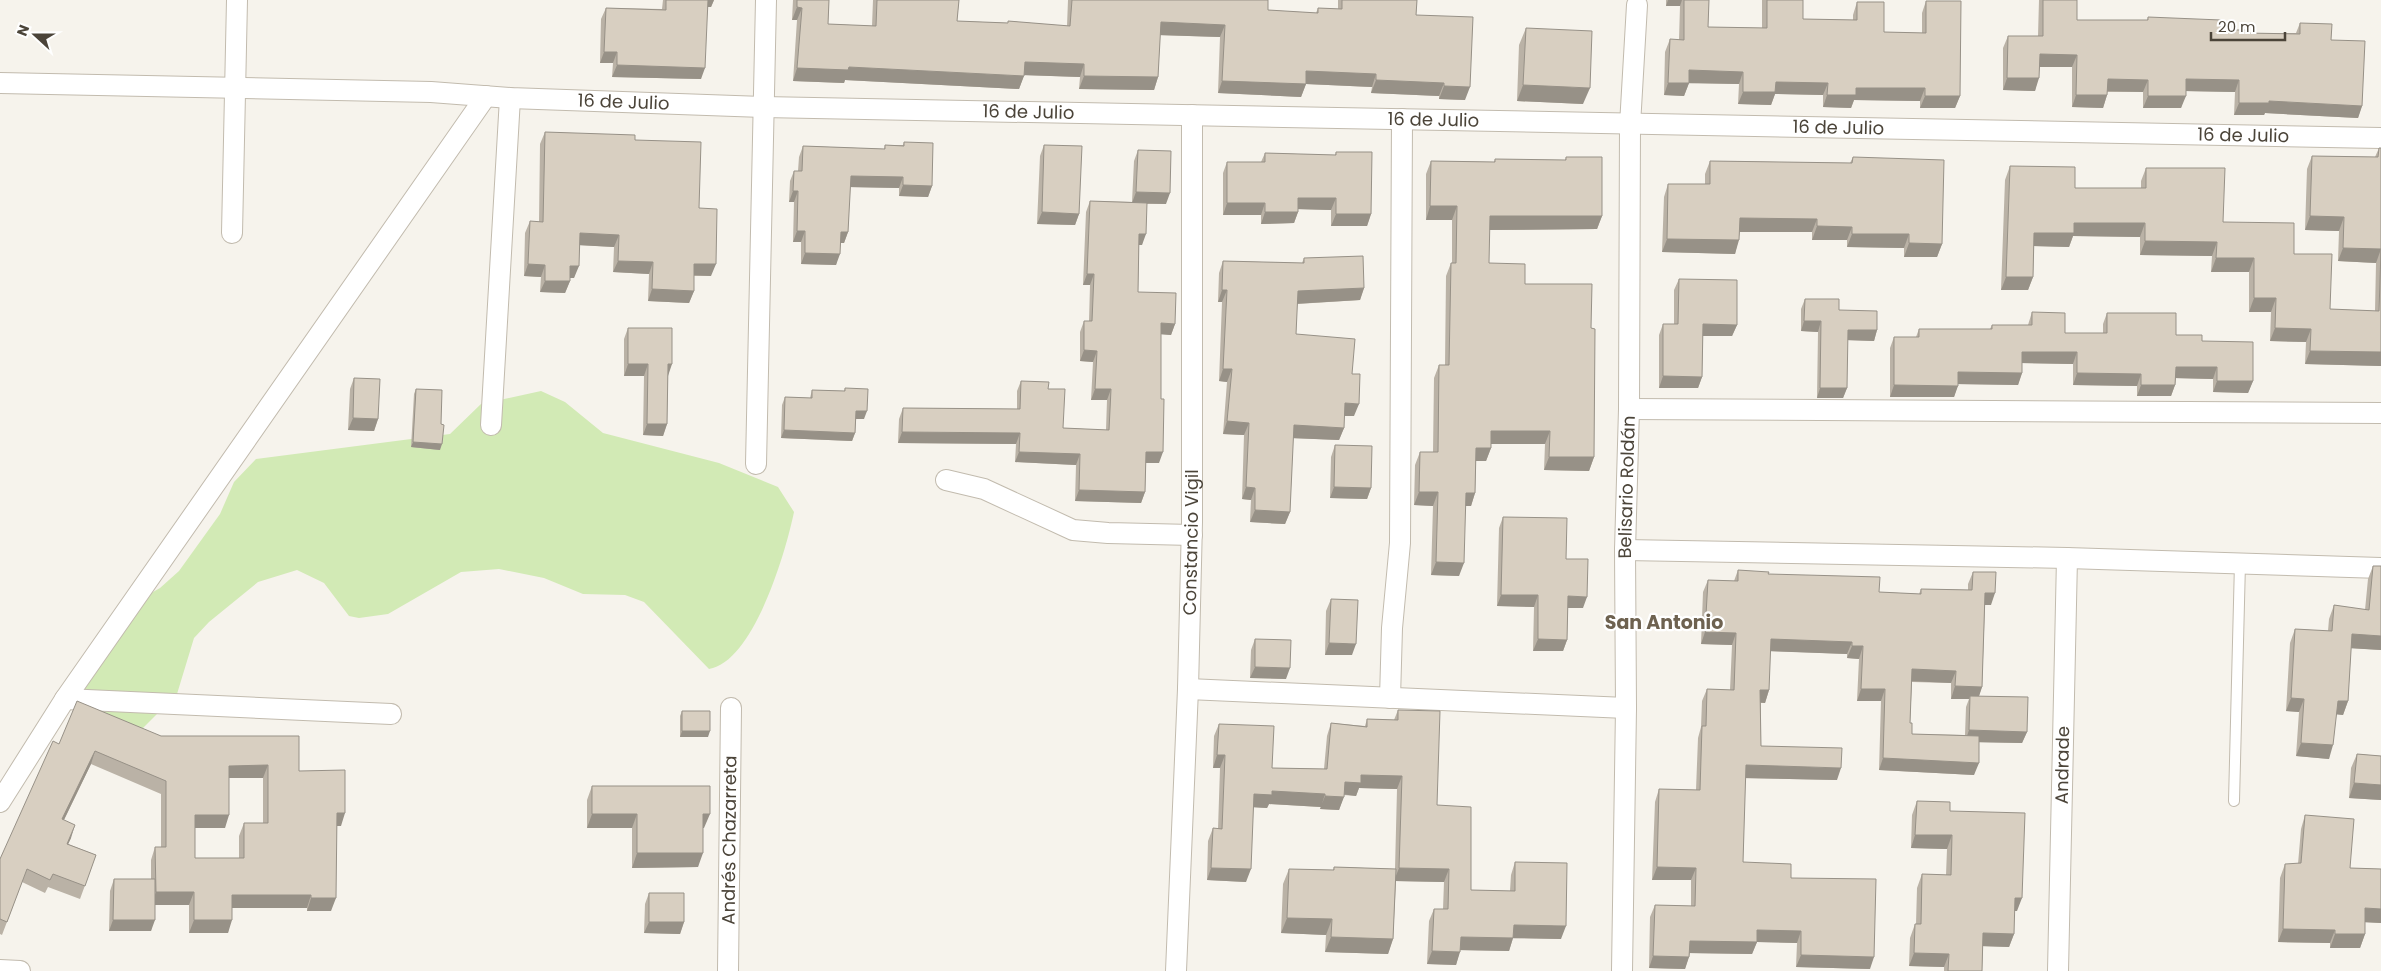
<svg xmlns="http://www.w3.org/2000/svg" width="2381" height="971" viewBox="0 0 2381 971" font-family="Poppins,sans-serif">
<rect width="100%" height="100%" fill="#f6f3ec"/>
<path fill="#d2eab5" d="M541 391 565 402 603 433 719 463 778 487 794 512C786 551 754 662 709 669L644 602 625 595 583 594 544 578 499 569 461 572 388 614 359 618 349 616 324 583 297 570 258 582 209 622 194 638 177 694 139 732 75 703 109 617 160 588 179 571 220 514 234 482 256 459 450 434 481 404Z"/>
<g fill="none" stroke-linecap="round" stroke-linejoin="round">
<defs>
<path id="lane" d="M2234 801 2240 563"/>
<g id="street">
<path id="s1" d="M0 83 431 92 510 98 763 107 2381 138"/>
<path d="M232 233 237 0"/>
<path d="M1629 409 2381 413"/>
<path d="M491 425 510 98"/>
<path d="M756 464 766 0"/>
<path d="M946 480 984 489 1073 530 1108 533 1192 535"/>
<path d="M1625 550 2067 558 2381 568"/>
<path d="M1188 689 1626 708"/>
<path d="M1390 698 1392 628 1400 543 1402 119"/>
<path d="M65 699 391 714"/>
<path d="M0 802 65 699 486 96"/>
<path d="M0 970 20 971"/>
<path id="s2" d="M728 971 731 708"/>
<path id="s3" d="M1176 971 1188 689 1192 522V115"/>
<path id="s4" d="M1622 971 1626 708 1625 550 1629 409 1630 125 1637 5"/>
<path id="s5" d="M2058 971 2067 558"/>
</g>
</defs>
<use href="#lane" stroke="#c2bbae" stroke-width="12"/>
<use href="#street" stroke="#c2bbae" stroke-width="22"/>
<use href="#lane" stroke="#fff" stroke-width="10"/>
<use href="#street" stroke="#fff" stroke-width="20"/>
</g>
<path fill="#bab2a6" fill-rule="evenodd" d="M663 0H714L711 7H708L701 79 612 77 613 63H600L601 19 606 8 662 9Z
M793 0H829L828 24 872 26 873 0H959L957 21 1008 23V21L1067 26 1068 0H1268V10L1316 13 1318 8 1338 9V0H1417L1416 15 1465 100 1439 99V96L1371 93 1372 87 1306 84 1301 97 1218 93 1220 37 1160 35 1158 77 1154 90 1079 89 1080 77 1024 75 1019 89 845 80 844 83 793 81 797 20H792Z
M1666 0H1709L1708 27 1762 28V0H1803V19L1853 20V15L1857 2 1884 32 1922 33V13L1926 1 1960 96 1955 108H1920V101L1854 100 1851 108 1823 107V95L1775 94 1771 105 1738 104 1739 84 1689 83 1684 96 1664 95 1665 52 1670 39 1679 40 1680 6H1666Z
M2039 0H2077V20H2147L2148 17 2220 30 2246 33H2296L2300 23 2331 40 2362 106 2358 118 2265 113 2264 115H2234L2235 92 2186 91 2181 108H2143V92H2107V95L2103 108 2072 107V67H2040L2035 91 2003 90V48L2008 36H2038Z
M1526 28 1583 104 1517 101 1519 45Z
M545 132 635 140 699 208 711 276H694V291L689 303 648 301 649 274 613 272 614 247 580 245 574 278H570V281L565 293 540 292 541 277 524 276 525 233 530 221 539 222 540 144Z
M904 142 932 186 928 197 899 196V188L850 187 848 232 844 243H841L836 265 801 264V242H793L794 202H789L790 181 794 171H798L799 157 803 146 884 149 885 145H903Z
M1044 145 1079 214 1075 225 1037 224 1040 156Z
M2379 148H2381V366L2305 364 2306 342 2270 341 2271 312H2249V272H2211L2212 256 2140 255V237L2073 236 2069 247 2034 246 2033 277 2028 290H2001L2005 180 2010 166 2075 188H2141V181L2146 168 2223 222 2294 254 2330 309 2375 311 2376 263 2338 261 2339 231 2305 230 2307 169 2312 156 2375 157Z
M1138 150 1166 204H1147L1142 245H1139L1138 292 1175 324 1171 335 1161 334 1159 463H1146L1145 492 1141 503 1075 501 1076 465 1015 462 1016 444 898 443 899 419 903 408 1017 409V391L1021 381 1048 389 1063 428 1106 430 1107 400H1091L1093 362 1080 361V332L1084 321H1089L1090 285H1083L1086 212 1090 201 1132 202 1134 161Z
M1336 152 1371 214 1367 226H1331V210L1298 209V212L1294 223 1261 224V215H1223V173L1227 162H1261L1265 153 1335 155Z
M1566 157 1602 216 1597 229 1489 230V263L1525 284 1591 328 1594 457 1589 471 1544 470 1545 444H1491V448L1486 461H1476L1475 493 1471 506H1465L1459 576 1431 575 1433 506 1414 505 1415 465 1420 452H1433L1434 378 1439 365H1445L1446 276 1451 263H1452V220H1426V174L1431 161 1494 162 1495 159 1565 160Z
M1853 157 1942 244 1937 257H1904V248L1847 247V240H1812V232H1740L1735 254 1662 252 1664 197 1668 184H1705V174L1710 161 1850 163Z
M1304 258 1364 288 1360 300 1297 304 1296 334 1352 374 1354 416H1344V428L1339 440 1293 438 1290 512 1285 524 1250 522 1251 500 1242 499 1244 435 1223 434 1227 382 1219 381 1222 302H1218L1219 273 1223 261 1302 263Z
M1679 279 1737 325 1732 336H1703L1702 377 1698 388H1659V335L1663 324H1674V290Z
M1805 299 1839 310 1877 330 1874 341 1847 340V388L1843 398H1817L1818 332 1801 331V309Z
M2032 312 2065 333H2103V324L2107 313 2176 335 2202 341 2253 381 2248 393 2213 392V379L2176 378 2175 385 2171 396H2137V386L2073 385V364L2022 363V373L2018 385 1958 384 1954 397H1890V348L1894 337H1916L1919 329H1990L1992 325H2028Z
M628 328 668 375 667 424 663 436 643 435 644 376H624V339Z
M354 378 378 419 374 431 348 430 350 389Z
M845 388 864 419H856L855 433 852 441 781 438 782 405 785 397 810 398 812 390 844 391Z
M416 389 440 450 411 447 414 394Z
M1335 445 1371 488 1367 499 1330 498 1331 457Z
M1503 517 1566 559 1583 608H1568L1567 640 1563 651H1533L1534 607 1497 606 1499 528Z
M2373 566 2381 650 2351 648 2348 701 2343 715 2336 714 2329 759 2296 756 2299 712 2286 711 2290 643 2295 629 2328 631 2329 619 2334 605 2365 610 2368 579Z
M1738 570 1768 574 1879 592 1919 594 1921 589 1968 590V584L1973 572 1991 605H1985L1982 687 1979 696 2027 732 2022 743 1979 742 1974 775 1879 770 1881 701H1857L1859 659 1847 658V654L1770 651 1769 690 1765 703H1761V746L1837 780 1745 778 1743 862 1791 878 1870 969 1796 967 1797 943 1757 942 1752 954 1690 953 1685 969 1649 968 1650 917 1655 905 1691 906V880H1652L1655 802 1659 789 1696 790 1698 738 1701 727 1702 701 1707 689 1730 690 1732 645 1701 644 1703 592 1708 580 1734 581ZM1912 682 1951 683V699H1969L1966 707 1965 735 1912 734 1910 723Z
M1331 599 1352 655H1325L1326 611Z
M1255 639 1286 679 1250 678 1251 650Z
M1398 710 1471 890 1510 891 1511 875 1515 862 1561 939 1513 938 1509 951 1460 950 1456 965 1427 964 1429 921 1434 909H1443L1444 882 1396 881 1393 939 1388 954 1325 952 1326 935 1281 933 1283 884 1289 869 1333 870 1334 867 1395 869 1397 789 1359 788 1356 796 1344 795 1339 810 1320 809 1321 807 1269 804 1267 808 1253 807 1246 882 1207 880 1208 841 1213 828 1218 829 1220 768H1213L1214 736 1219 724 1272 768 1324 769 1327 736 1331 723 1365 726 1367 719 1394 720Z
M682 711 708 737H680V716Z
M161 736 299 771 341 826H337L331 911H307V908H232L228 933H189V905H155L151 931H109L110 891 114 879H151V860L155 847H161V794L91 764 64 820 71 838 68 844 96 855 80 899 48 887 45 893 22 882 2 935 0 934V859L59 744ZM229 778H263V823H244L239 836V858H195V828H225Z
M2357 754 2381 756V800L2349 798 2351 768Z
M592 786 704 828H703L698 867 632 868V828H587V800Z
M1917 801 1950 811 2017 911H2014V934L2009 947 1983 946 1982 971H1944V967L1909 966 1910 938 1915 924H1916L1917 888 1922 874 1946 875 1947 849 1911 848 1912 815Z
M2305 815 2350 868 2381 869V923L2365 922V934L2360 948H2330V943L2278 942 2280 878 2285 864H2298L2301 829Z
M649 893 684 922 680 934 644 933 645 904Z"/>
<path fill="#979187" d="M707 0H714L711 7H705Z
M1668 0H1682L1680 6H1666Z
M797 7 802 8 797 20H792Z
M1161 22 1225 25 1220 37 1156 35Z
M604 52H617L613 63H600Z
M2040 54 2077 55 2072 67H2035Z
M1025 62 1084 64 1080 77 1021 75Z
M617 65 705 68 701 79 612 77Z
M849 67 1024 76 1019 89 845 80 844 83 793 81 797 68Z
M1689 70 1743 72 1739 84 1685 83Z
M1306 71 1376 74 1372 87 1306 84 1301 97 1218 93 1222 81Z
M1084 76 1158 77 1154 90 1079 89Z
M2007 78H2039L2035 91 2003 90Z
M2108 79 2148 80 2143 92 2103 91Z
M2186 79 2239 80 2235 92 2182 91Z
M1376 80 1444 83 1439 96 1371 93Z
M1776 82 1828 83 1823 95 1775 94 1771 105 1738 104 1743 92Z
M1668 83H1689L1684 96 1664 95Z
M1523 85 1590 88 1583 104 1517 101Z
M1444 86 1470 87 1465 100 1439 99Z
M1856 88H1925L1920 101 1854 100 1851 108 1823 107 1827 95Z
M2076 95H2107L2103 108 2072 107Z
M1925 96H1960L1955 108H1920Z
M2148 96H2186L2181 108H2143Z
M2269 101 2362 106 2358 118 2265 113 2264 115H2234L2239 103Z
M851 176 903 177 899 188 847 187Z
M903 185 932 186 928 197 899 196Z
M793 191H798L794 202H789Z
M1136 192 1170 193 1166 204 1132 203Z
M1298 198H1336L1331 210 1294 209Z
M1227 203H1265L1261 215H1223Z
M1430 206H1457L1452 220H1426Z
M1042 212 1079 214 1075 225 1037 224Z
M1265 212H1298L1294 223 1261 224Z
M1336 214H1371L1367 226H1331Z
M1490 216H1602L1597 229 1485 230Z
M2310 216 2344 217 2339 231 2305 230Z
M1740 218 1817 219 1812 232H1735Z
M2074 223H2145L2140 237 2073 236 2069 247 2029 246 2034 233Z
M1817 226 1852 227 1847 240H1812Z
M797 231H805L801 242H793Z
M841 232H848L844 243H837Z
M580 233 619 235 614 247 576 245Z
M1139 234H1146L1142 245H1135Z
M1852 234H1909L1904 248 1847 247Z
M1667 239 1739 240 1735 254 1662 252Z
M2145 241 2217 242 2212 256 2140 255Z
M1909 243 1942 244 1937 257H1904Z
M2343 248 2381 249 2376 263 2338 261Z
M805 253 840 254 836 265 801 264Z
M2216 258H2254L2249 272H2211Z
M618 261 653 262 649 274 613 272Z
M528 264 545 265 541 277 524 276Z
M694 264H716L711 276 690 275Z
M570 266H579L574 278H566Z
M1087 274H1094L1090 285H1083Z
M2006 277H2033L2028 290H2001Z
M545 281H570L565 293 540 292Z
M1364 288 1360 300 1293 304 1298 291Z
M652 289 694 291 689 303 648 301Z
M1222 290H1227L1222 302H1218Z
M2254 298H2276L2271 312H2249Z
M1804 321H1821L1818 332 1801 331Z
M1161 323 1175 324 1171 335 1157 334Z
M1703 324 1737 325 1732 336H1699Z
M2275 328 2311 329 2306 342 2270 341Z
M1848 330H1877L1874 341 1844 340Z
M1084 350 1097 351 1093 362 1080 361Z
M2310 351 2381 352V366L2305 364Z
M2022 352H2077L2073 364 2018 363Z
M628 364H648L644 376H624Z
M668 364H672L668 376Z
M2176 367H2217L2213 379 2172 378Z
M1223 369H1232L1227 382 1219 381Z
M1958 372 2022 373 2018 385 1954 384Z
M2077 373 2141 374 2137 386 2073 385Z
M1663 376 1702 377 1698 388H1659Z
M2217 381H2253L2248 393 2213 392Z
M1894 385 1958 386 1954 397H1890Z
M2141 385H2175L2171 396H2137Z
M1820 388H1847L1843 398H1817Z
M1095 389H1111L1107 400H1091Z
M1345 403 1359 404 1354 416H1341Z
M856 411H867L864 419H853Z
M353 418 378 419 374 431 348 430Z
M1227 421 1249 423 1244 435 1223 434Z
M647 424H667L663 436 643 435Z
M1294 425 1344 428 1339 440 1289 438Z
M784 430 855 433 852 441 781 438Z
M1491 431H1550L1545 444H1486Z
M902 432 1020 433 1016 444 898 443Z
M413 442 442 444 440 450 411 447Z
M1476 448H1491L1486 461H1471Z
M1019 452 1080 454 1076 465 1015 462Z
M1146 452H1163L1159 463H1142Z
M1549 457H1594L1589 471 1544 470Z
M1246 487 1255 488 1251 500 1242 499Z
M1334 487 1371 488 1367 499 1330 498Z
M1079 490 1145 492 1141 503 1075 501Z
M1419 492H1438L1433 506 1414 505Z
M1466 493H1475L1471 506H1461Z
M1255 510 1290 512 1285 524 1250 522Z
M1436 562 1464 563 1459 576 1431 575Z
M1985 593H1995L1991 605H1980Z
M1501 595H1538L1534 607 1497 606Z
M1568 596 1587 597 1583 608H1564Z
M1705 632 1736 633 1732 645 1701 644Z
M2352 634 2381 636V650L2347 648Z
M1538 639 1567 640 1563 651H1533Z
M1771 639 1852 642 1847 654 1766 651Z
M1329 643 1356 644 1352 655H1325Z
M1852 646H1863L1859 659 1847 658Z
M1255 667 1290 668 1286 679 1250 678Z
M1912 669 1956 671 1951 683 1908 681Z
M1955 686 1982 687 1978 699 1970 696 1969 699H1951Z
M1861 689H1885L1881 701H1857Z
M1760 690H1769L1765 703 1756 702Z
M2291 698 2304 699 2299 712 2286 711Z
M2338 701H2348L2343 715 2333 714Z
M1969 730 2027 732 2022 743 1965 742Z
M682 731H710L708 737H680Z
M2301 743 2333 745 2329 759 2296 756Z
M95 751 91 764 58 832 62 819Z
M1217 755H1225L1220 768H1213Z
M1883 758 1979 763 1974 775 1879 770Z
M268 765 263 778H225L229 766Z
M1746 765 1841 768 1837 780 1741 778Z
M1361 775 1402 776 1397 789 1359 788 1356 796 1341 794 1345 782Z
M2354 783 2381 785V800L2349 798Z
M1272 791 1325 794 1321 807 1269 804 1267 808 1249 807 1254 794Z
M1325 796 1344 797 1339 810 1320 809Z
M337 813H345L341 826H333Z
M592 814H637L632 828H587Z
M703 814H710L704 828H698Z
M195 815H229L225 828H191Z
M75 825 71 838 62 857 67 844Z
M1915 835H1952L1947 849 1911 848Z
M637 853H703L698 867 632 868Z
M1657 867 1696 868 1691 880H1652Z
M1211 868 1251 869 1246 882 1207 880Z
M1399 868 1449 869 1444 882 1394 881Z
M156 892H194L189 905H151Z
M232 895H311L307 908H228Z
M311 898H336L331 911H307Z
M2015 898H2022L2017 911H2010Z
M2365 908 2381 909V923L2360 922Z
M1287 918 1332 919 1326 935 1281 933Z
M113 920H155L151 931H109Z
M194 920H232L228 933H189Z
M649 922H684L680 934 644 933Z
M1514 925 1566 926 1561 939 1509 938Z
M2283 929 2335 930 2330 943 2278 942Z
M1757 930 1801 931 1797 943 1757 942 1752 954 1686 953 1690 941Z
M1983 933 2014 934 2009 947 1978 946Z
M2335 934H2365L2360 948H2330Z
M1331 937 1393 939 1388 954 1325 952Z
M1461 937 1513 938 1509 951 1456 950Z
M1432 951 1460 952 1456 965 1427 964Z
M1914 953 1949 954 1944 967 1909 966Z
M1801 955 1874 957 1870 969 1796 967Z
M1653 956 1689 957 1685 969 1649 968Z"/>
<path fill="#d8cfc1" stroke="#979187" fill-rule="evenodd" d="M666 0H708L705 68 617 65V52H604L606 8 666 10Z
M797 0H829L828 24 876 26 877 0H959L957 21 1008 23V21L1070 26 1072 0H1268V10L1318 13V8L1342 9V0H1417L1416 15 1473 17 1470 87 1444 86V83L1376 80V74L1306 71V84L1222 81 1225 25 1161 22 1158 77 1084 76V64L1025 62 1024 76 849 67 848 70 797 68 802 8 797 7Z
M1684 0H1709L1708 27 1767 28V0H1803V19L1857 20V2H1884V32L1926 33V1H1961L1960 96H1925V88H1856V95H1827L1828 83 1776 82 1775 92H1743V72L1689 70V83H1668L1670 39 1684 40Z
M2043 0H2077V20H2148V17L2221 20 2220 30H2246V33L2300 34V23L2332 24 2331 40 2365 41 2362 106 2269 101V103H2239V80L2186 79V96H2148V80L2108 79 2107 95H2076L2077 55 2040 54 2039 78H2007L2008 36H2043Z
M1526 28 1592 31 1590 88 1523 85Z
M545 132 635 135V140L701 142 699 208 717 209 716 264H694V291L652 289 653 262 618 261 619 235 580 233 579 266H570V281H545V265L528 264 530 221 543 222Z
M904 142 933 143 932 186 903 185V177L851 176 848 232H841L840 254 805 253V231H797L798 191H793L794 171H802L803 146 885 149V145L904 146Z
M1044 145 1082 146 1079 214 1042 212Z
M2379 148H2381V249L2343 248 2344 217 2310 216 2312 156 2378 157Z
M1138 150 1171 151 1170 193 1136 192Z
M1336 152H1372L1371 214H1336V198H1298V212H1265V203H1227V162H1265V153L1336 155Z
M1566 157H1602V216H1490L1489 263 1525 264V284H1592L1591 328 1595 329 1594 457H1549L1550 431H1491V448H1476L1475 493H1466L1464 563 1436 562 1438 492H1419L1420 452H1438L1439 365H1449L1451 263H1456L1457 206H1430L1431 161 1495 162V159L1566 160Z
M1853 157 1944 160 1942 244 1909 243V234H1852V227L1817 226V219L1740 218 1739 240 1667 239 1668 184H1710V161L1852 163Z
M2010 166 2075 167V188H2146V168H2225L2223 222 2294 223V254H2332L2330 309 2379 311 2381 250V352L2310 351 2311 329 2275 328 2276 298H2254V258H2216L2217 242 2145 241V223H2074V233H2034L2033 277H2006Z
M1090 201 1147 203 1146 234H1139L1138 292 1176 293 1175 324 1161 323V399H1164L1163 452H1146L1145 492 1079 490 1080 454 1019 452 1020 433 902 432 903 408 1020 409 1021 381 1049 382 1048 389H1065L1063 428 1109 430 1111 389H1095L1097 351 1084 350V321H1092L1094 274H1087Z
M1363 256 1364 288 1298 291 1296 334 1355 339 1352 374H1360L1359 404 1345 403 1344 428 1294 425 1290 512 1255 510V488L1246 487 1249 423 1227 421 1232 369H1223L1227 290H1222L1223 261 1304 263V258Z
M1679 279 1737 280V325L1703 324 1702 377 1663 376V324H1678Z
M1805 299H1839V310L1877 311V330H1848L1847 388H1820L1821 321H1804Z
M2032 312 2065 313V333H2107V313H2176V335H2202V341L2253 342V381H2217V367H2176L2175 385H2141V374L2077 373V352H2022V373L1958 372V386L1894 385V337H1919V329H1992V325H2032Z
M628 328H672V364H668L667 424H647L648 364H628Z
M354 378 380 379 378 419 353 418Z
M845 388 868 389 867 411H856L855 433 784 430 785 397 812 398V390L845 391Z
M416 389 442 390 441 424 444 425 442 444 413 442Z
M1335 445 1372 446 1371 488 1334 487Z
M1503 517 1567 518 1566 559H1588L1587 597 1568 596 1567 640 1538 639V595H1501Z
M2373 566H2381V636L2352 634 2348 701H2338L2333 745 2301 743 2304 699 2291 698 2295 629 2332 631 2334 605 2369 610Z
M1738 570 1769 572 1768 574 1880 577 1879 592 1921 594V589L1972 590 1973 572H1996L1995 593H1985L1982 687 1955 686 1956 671 1912 669 1910 723H1912V734L1979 736V763L1883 758 1885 689H1861L1863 646H1852V642L1771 639 1769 690H1760L1761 746 1842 748 1841 768 1746 765 1743 862 1791 864V878L1876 879 1874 957 1801 955V931L1757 930V942L1690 941 1689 957 1653 956 1655 905 1695 906 1696 868 1657 867 1659 789 1700 790 1702 726H1706L1707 689 1734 690 1736 633 1705 632 1708 580 1738 581Z
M1331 599 1358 600 1356 644 1329 643Z
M1255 639 1291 640 1290 668 1255 667Z
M1970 696 2028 697 2027 732 1969 730Z
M77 701 161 736H299V771L345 770V813H337L336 898H311V895H232V920H194V892H156L155 847H166V781L95 751 62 819 75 825 67 844 96 855 85 886 53 874 50 880 27 869 7 922 0 919V859L53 741 59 744ZM268 765V823H244V858H195V815H229V766Z
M1398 710 1440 711 1437 805 1471 807V890L1515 891V862L1567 863 1566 926 1514 925 1513 938 1461 937 1460 952 1432 951 1434 909H1448L1449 869 1399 868 1402 776 1361 775V783L1345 782 1344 797 1325 796V794L1272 791V795L1254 794 1251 869 1211 868 1213 828 1222 829 1225 755H1217L1219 724 1274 726 1272 768 1327 769 1331 723 1367 727V719L1398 720Z
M682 711H710V731H682Z
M2357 754 2381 756V785L2354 783Z
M592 786H710V814H703V853H637V814H592Z
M1917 801 1950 802V811L2025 813 2022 898H2015L2014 934 1983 933 1982 971H1948L1949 954 1914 953 1915 924H1921L1922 874 1951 875 1952 835H1915Z
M2305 815 2354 819 2350 868 2381 869V909L2365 908V934H2335V930L2283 929 2285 864 2301 863Z
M1334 867 1396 869 1393 939 1331 937 1332 919 1287 918 1289 869 1334 870Z
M114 879H155V920H113Z
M649 893H684V922H649Z"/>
<g text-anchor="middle" stroke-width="4.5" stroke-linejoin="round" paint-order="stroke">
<g font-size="18" fill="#4b4439" stroke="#fff">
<text dy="6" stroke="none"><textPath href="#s1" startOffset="624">16 de Julio</textPath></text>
<text dy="6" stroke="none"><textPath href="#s1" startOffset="1029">16 de Julio</textPath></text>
<text dy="6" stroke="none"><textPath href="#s1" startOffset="1434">16 de Julio</textPath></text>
<text dy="6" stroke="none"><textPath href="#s1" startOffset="1839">16 de Julio</textPath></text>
<text dy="6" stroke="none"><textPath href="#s1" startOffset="2244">16 de Julio</textPath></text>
<text dy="6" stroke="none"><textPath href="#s4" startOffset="484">Belisario Roldán</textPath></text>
<text dy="6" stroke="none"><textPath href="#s3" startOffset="429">Constancio Vigil</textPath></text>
<text dy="6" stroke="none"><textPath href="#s5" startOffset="206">Andrade</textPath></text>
<text dy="6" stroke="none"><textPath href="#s2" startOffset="131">Andrés Chazarreta</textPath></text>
</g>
<g font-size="19" font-weight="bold" fill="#6e6250" stroke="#fff">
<text x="1664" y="629">San Antonio</text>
</g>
</g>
<g transform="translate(35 35) rotate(291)" stroke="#ffffff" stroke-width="4" paint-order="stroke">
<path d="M0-4L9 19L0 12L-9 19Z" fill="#4b4439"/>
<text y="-8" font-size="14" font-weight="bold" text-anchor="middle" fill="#4b4439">N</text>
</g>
<path d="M2211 32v8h74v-8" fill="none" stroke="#4b4439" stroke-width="2.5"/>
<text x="2218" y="32" font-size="15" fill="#4b4439" stroke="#ffffff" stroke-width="4" paint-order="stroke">20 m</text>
</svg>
